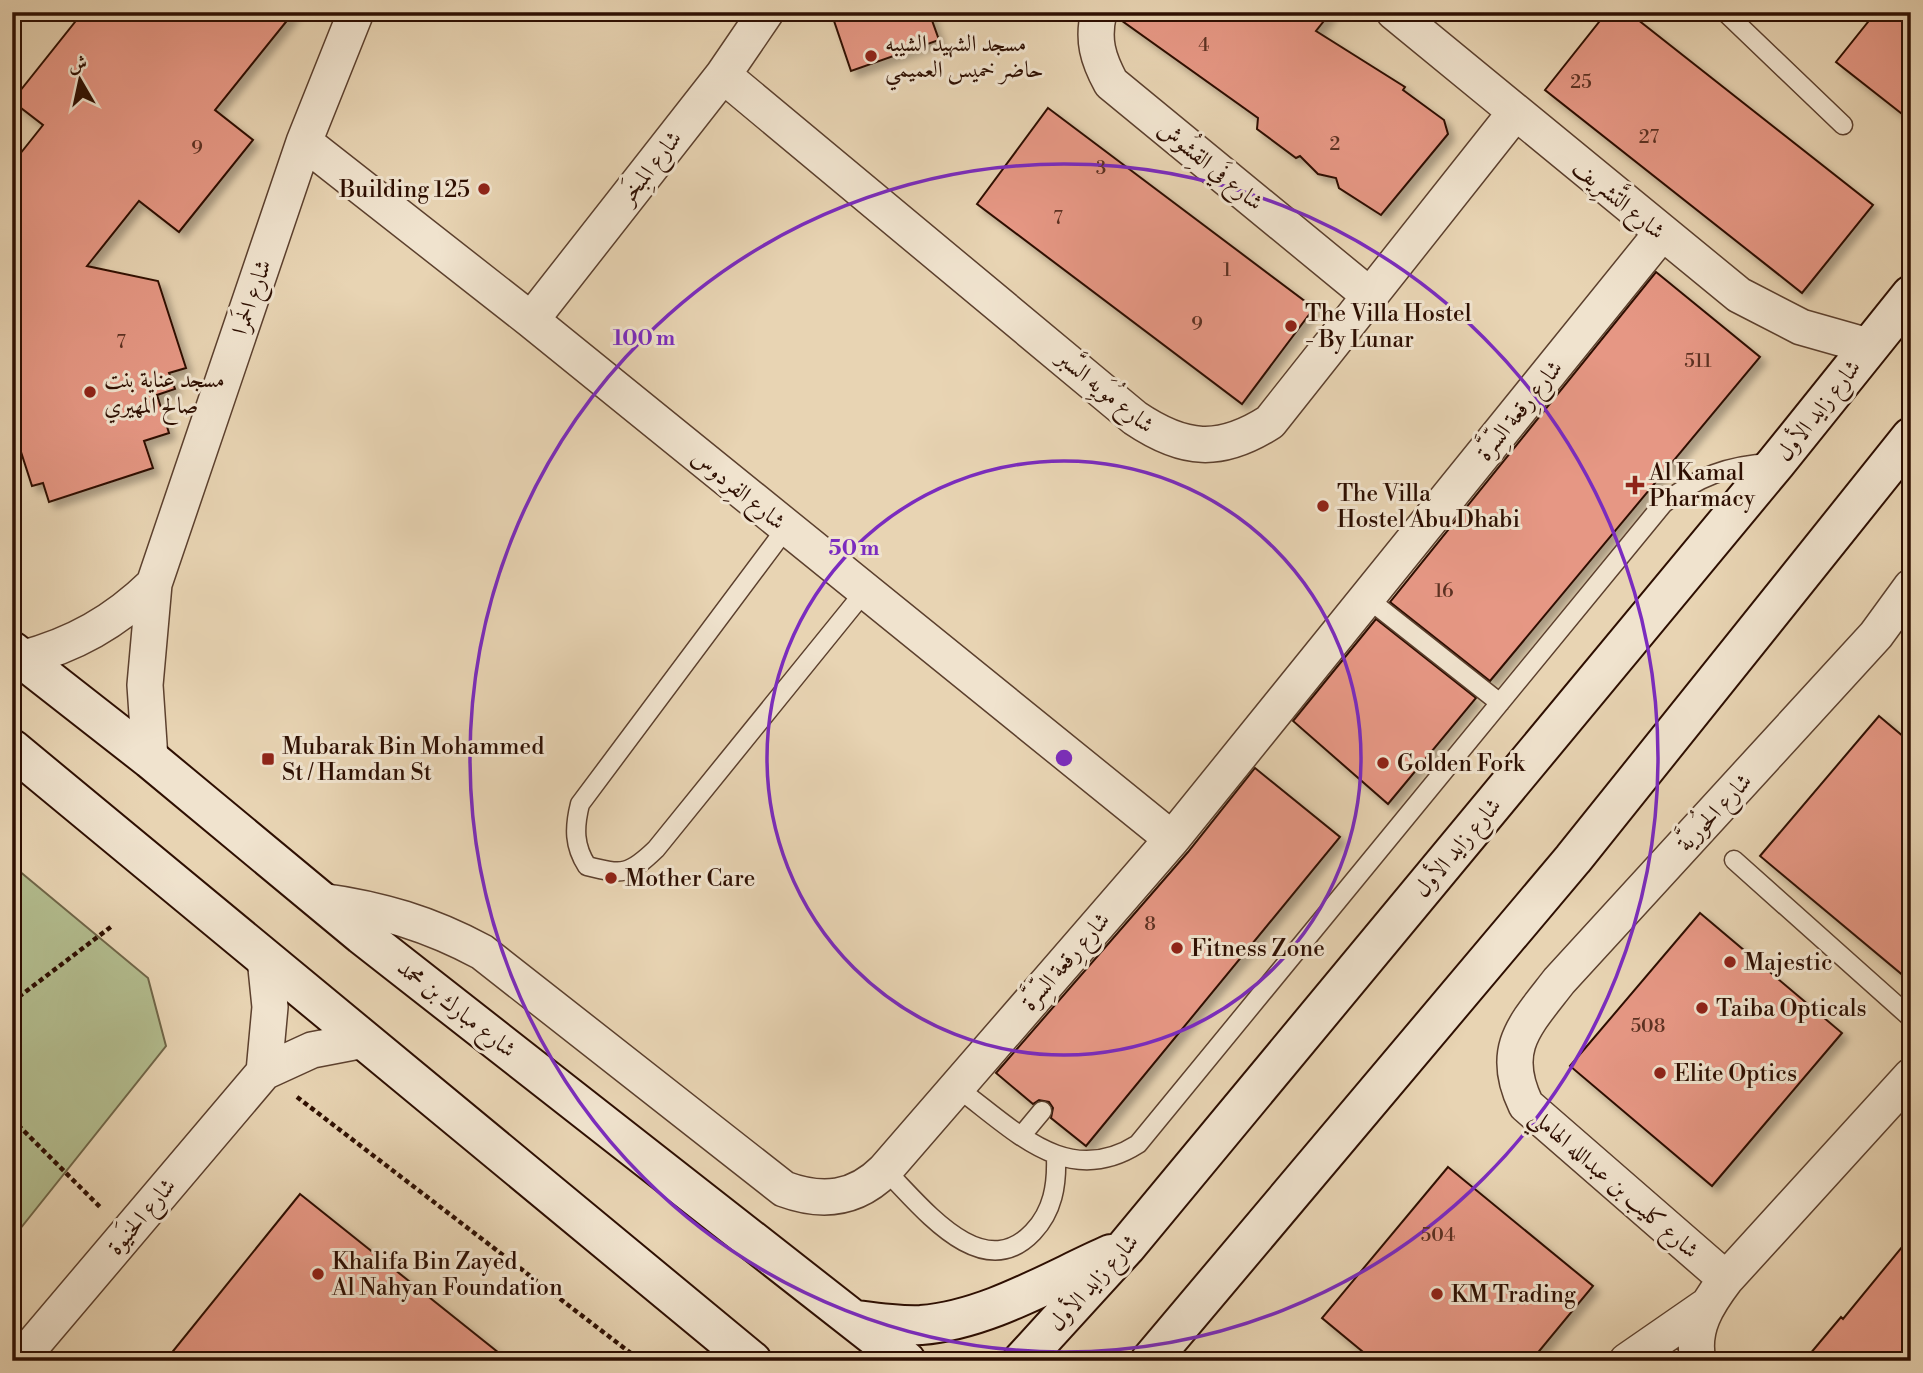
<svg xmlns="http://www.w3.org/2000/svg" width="1923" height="1373" viewBox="0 0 1923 1373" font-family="'Libre Bodoni',Amiri,serif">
<defs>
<filter id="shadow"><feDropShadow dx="6" dy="6" stdDeviation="3.5" flood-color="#0004"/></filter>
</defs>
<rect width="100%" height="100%" fill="#e8d4b3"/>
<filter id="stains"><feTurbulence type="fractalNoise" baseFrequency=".00286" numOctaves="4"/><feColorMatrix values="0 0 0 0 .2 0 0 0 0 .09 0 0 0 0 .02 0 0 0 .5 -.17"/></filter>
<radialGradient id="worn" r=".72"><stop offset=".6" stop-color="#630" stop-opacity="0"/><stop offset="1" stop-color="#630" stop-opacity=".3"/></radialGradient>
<path fill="#b3bd8f" stroke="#706648" stroke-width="2" d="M12 865 148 978 166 1046 12 1239Z"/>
<path fill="#e69784" stroke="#2e0f02" stroke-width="2" filter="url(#shadow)" d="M83 12H294L215 110 253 140 179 232 139 201 87 266 158 281 186 368 169 373 175 389 157 395 169 433 144 441 153 468 49 502 43 483 32 486 12 424V164L43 125 12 101Z
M831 12H929L939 40 851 71Z
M1119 12H1331L1316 31 1405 87 1403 90 1444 120 1448 134 1381 215 1339 188 1336 178 1318 174 1300 156 1296 158 1257 129 1258 118 1118 18Z
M1607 12H1628L1873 205 1802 293 1545 90Z
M1876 12H1911V121L1836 62Z
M1048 108 1314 308 1242 404 977 204Z
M1656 272 1760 357 1490 681 1390 602Z
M1376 619 1476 698 1388 804 1293 721Z
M1879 716 1911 743V982L1760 856Z
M1255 768 1340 837 1086 1146 1051 1118 1053 1108 1049 1102 1039 1100 1033 1104 996 1073 1188 852Z
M1700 913 1842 1033 1712 1186 1570 1066Z
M1448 1167 1593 1286 1531 1361H1374L1322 1318Z
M300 1194 509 1361H165Z
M1911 1236V1361H1804L1841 1317 1843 1319Z"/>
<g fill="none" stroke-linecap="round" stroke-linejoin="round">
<defs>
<path id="lane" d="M1725 12 1843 125
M12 15 13 12
M787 527 580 804C574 828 574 846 587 866 623 875 629 875 656 849L865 591
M1367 598 1500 703
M1734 860 1911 1018
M956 1087C1013 1128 1066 1190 1138 1144L1663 504C1697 477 1728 465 1772 463
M1022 1135 1042 1111
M885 1170C920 1204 981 1287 1033 1232 1053 1211 1057 1185 1056 1157"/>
<path id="street" d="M1099 12C1092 40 1098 59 1111 83L1369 295
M1394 12 1739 295 1801 327 1868 346
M723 75 1135 418C1184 451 1220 454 1270 422L1514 114
M304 142 531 320 1172 839
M531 320 723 75 766 12
M21 659C74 645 115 622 154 584
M150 759 145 685 154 584 304 142 356 12
M321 901C380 909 430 924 482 952L784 1189C822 1203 855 1200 885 1170L1172 839 1661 234
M264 1072 270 1007 265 958
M1726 1279 1526 1105C1499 1049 1525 1025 1559 981L1876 635 1911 587
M19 1361 264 1072 312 1050 364 1040
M1627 1361 1705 1307
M1698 1361C1691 1329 1707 1304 1726 1279L1911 1076"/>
<path id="secondary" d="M12 651 150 759 362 935 906 1361
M12 749 752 1361
M857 1320C879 1323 899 1326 921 1325 987 1320 1052 1280 1111 1254
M1022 1361 1126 1247 1776 463 1911 295
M1150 1361 1573 859 1911 437"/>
</defs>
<use href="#lane" stroke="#5c402e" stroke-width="21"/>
<use href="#street" stroke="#5c402e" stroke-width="38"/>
<use href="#secondary" stroke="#2e0f02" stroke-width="42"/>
<path stroke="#2e0f02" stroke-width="4.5" stroke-dasharray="5 3.5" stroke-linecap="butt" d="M12 1002 112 926
M297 1097 641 1361
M12 1119 101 1208"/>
<use href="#lane" stroke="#f0e3ce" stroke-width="18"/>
<use href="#street" stroke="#f0e3ce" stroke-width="35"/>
<use href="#secondary" stroke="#f0e3ce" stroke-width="38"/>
</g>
<g fill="none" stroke="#7b2cbf" stroke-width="3.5">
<circle cx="1064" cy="758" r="297"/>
<circle cx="1064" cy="758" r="594"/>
</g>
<g fill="#8f2418" stroke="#f0e3ce" stroke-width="2.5">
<circle cx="871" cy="56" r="7"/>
<circle cx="484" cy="189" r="7"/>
<circle cx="1291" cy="326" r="7"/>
<circle cx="90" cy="392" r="7"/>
<path d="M1631.5 474.5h7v7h7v7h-7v7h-7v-7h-7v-7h7z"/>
<circle cx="1323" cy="506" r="7"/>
<rect x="261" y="752" width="14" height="14" rx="3.5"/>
<circle cx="1383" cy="763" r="7"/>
<circle cx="611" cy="878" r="7"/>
<circle cx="1177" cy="948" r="7"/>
<circle cx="1730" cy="962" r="7"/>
<circle cx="1702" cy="1008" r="7"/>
<circle cx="1660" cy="1073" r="7"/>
<circle cx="318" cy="1274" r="7"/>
<circle cx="1437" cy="1294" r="7"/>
</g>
<g text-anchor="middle" stroke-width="6" stroke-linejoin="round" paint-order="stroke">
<g font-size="19" fill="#5c3122">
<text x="1204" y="51">4</text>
<text x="1581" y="88">25</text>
<text x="1649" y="143">27</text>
<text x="1335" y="150">2</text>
<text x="197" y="154">9</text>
<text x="1101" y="174">3</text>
<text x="1058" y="224">7</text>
<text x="1227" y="276">1</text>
<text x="1197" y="330">9</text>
<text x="121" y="348">7</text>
<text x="1698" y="367">511</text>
<text x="1444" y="597">16</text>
<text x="1150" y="930">8</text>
<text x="1648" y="1032">508</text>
<text x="1438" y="1241">504</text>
</g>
<g font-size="23" fill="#2e0f02" stroke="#f0e3ce" text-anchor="start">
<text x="885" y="51">مسجد الشهيد الشيبه<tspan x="885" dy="26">حاضر خميس العميمي</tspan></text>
<text x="470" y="197" text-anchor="end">Building 125</text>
<text x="1305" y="321">The Villa Hostel<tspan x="1305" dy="26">- By Lunar</tspan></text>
<text x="104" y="387">مسجد عناية بنت<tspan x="104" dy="26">صالح المهيري</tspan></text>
<text x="1649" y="480">Al Kamal<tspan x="1649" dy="26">Pharmacy</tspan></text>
<text x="1337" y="501">The Villa<tspan x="1337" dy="26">Hostel Abu Dhabi</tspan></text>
<text x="282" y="754">Mubarak Bin Mohammed<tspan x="282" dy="26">St / Hamdan St</tspan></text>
<text x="1397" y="771">Golden Fork</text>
<text x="625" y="886">Mother Care</text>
<text x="1191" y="956">Fitness Zone</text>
<text x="1744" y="970">Majestic</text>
<text x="1716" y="1016">Taiba Opticals</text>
<text x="1674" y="1081">Elite Optics</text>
<text x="332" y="1269">Khalifa Bin Zayed<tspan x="332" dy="26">Al Nahyan Foundation</tspan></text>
<text x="1451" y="1302">KM Trading</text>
</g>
<g font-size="23" fill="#2e0f02" stroke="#f0e3ce">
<text transform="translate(1211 165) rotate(39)" y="8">شارع فَي القِشُوش</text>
<text transform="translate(650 167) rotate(-52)" y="8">شارع المِبخَر</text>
<text transform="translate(1619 199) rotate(39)" y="8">شارع التَّشرِيف</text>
<text transform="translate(251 297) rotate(-71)" y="8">شارع الحَمرا</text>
<text transform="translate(1106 391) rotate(39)" y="8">شارع مُوَيِه السَّبر</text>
<text transform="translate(1519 410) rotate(-51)" y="8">شارع رِقعة السِّرَّة</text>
<text transform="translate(1818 410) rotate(-52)" y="8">شارع زايد الأول</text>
<text transform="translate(739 489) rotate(39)" y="8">شارع الفِردوس</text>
<text transform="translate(1714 812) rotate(-47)" y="8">شارع الحُوريَّة</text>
<text transform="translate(1457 847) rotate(-50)" y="8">شارع زايد الأول</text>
<text transform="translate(1065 961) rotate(-49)" y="8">شارع رِقعة السِّرَّة</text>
<text transform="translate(457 1008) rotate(38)" y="8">شارع مبارك بن محمد</text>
<text transform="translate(1615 1183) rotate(41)" y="8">شارع كليب بن عبدالله الهاملي</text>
<text transform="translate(141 1216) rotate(-50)" y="8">شارع الحنَيوة</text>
<text transform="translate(1093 1282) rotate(-48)" y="8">شارع زايد الأول</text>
</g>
</g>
<circle cx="1064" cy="758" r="10" fill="#7b2cbf" stroke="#f0e3ce" stroke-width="3.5"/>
<g font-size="21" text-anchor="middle" font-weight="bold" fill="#7b2cbf" stroke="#f0e3ce" stroke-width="6" stroke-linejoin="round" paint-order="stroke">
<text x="644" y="345">100 m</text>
<text x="854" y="555">50 m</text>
</g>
<rect width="1923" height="1373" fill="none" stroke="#e8d4b3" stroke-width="42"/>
<rect x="14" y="14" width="1895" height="1345" fill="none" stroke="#2e0f02" stroke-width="3.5"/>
<rect x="21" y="21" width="1881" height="1331" fill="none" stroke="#2e0f02" stroke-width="2"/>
<g transform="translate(80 80) rotate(351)" stroke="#f0e3ce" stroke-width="5" paint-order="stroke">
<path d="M0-5L12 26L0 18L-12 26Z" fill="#2e0f02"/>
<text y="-10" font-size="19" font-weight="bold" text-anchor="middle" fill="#2e0f02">ش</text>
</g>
<rect width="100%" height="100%" filter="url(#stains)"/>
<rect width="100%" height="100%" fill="url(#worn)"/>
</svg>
